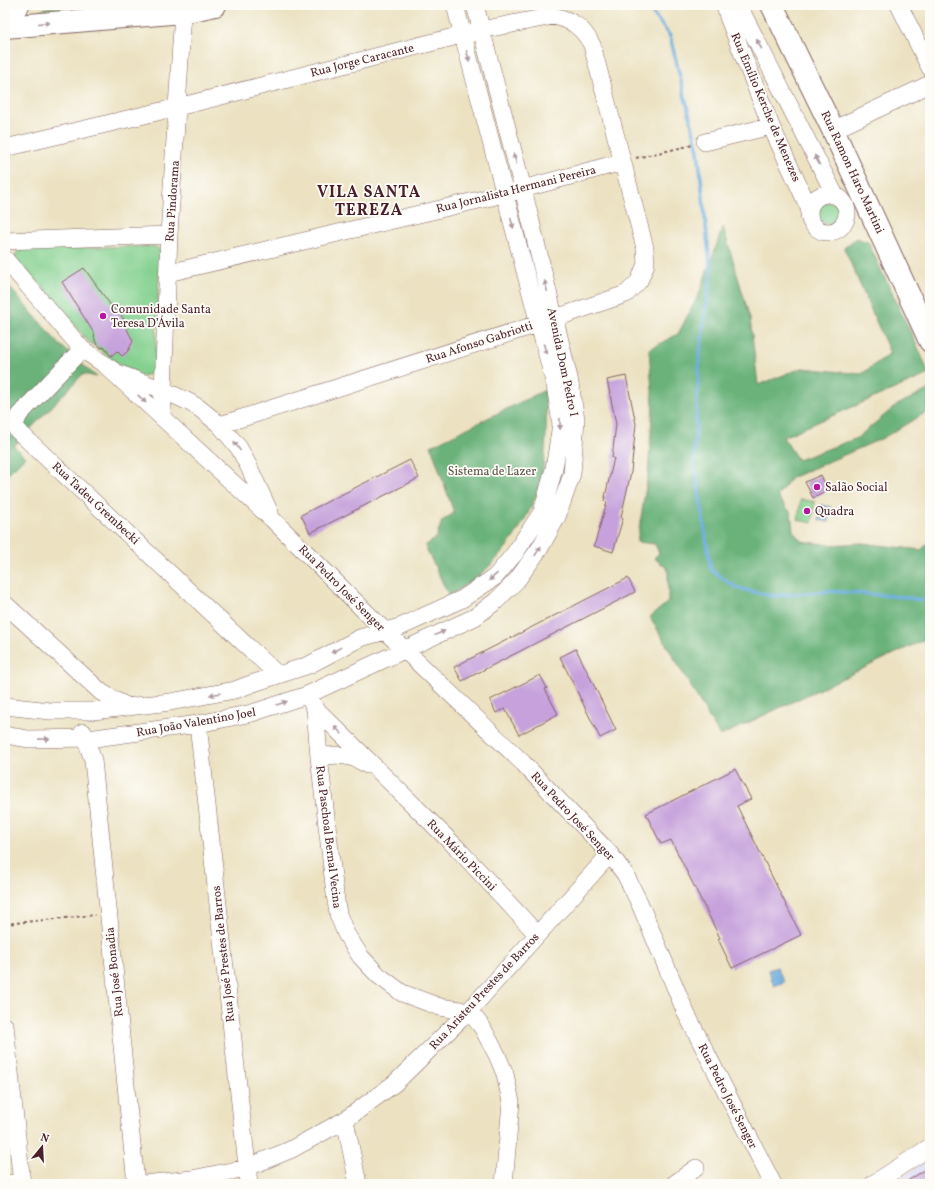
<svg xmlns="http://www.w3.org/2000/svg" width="935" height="1189" viewBox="0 0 935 1189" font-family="Vollkorn,serif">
<rect width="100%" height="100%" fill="#fdfcf7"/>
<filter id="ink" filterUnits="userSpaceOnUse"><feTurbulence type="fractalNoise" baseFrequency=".025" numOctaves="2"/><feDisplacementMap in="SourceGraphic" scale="8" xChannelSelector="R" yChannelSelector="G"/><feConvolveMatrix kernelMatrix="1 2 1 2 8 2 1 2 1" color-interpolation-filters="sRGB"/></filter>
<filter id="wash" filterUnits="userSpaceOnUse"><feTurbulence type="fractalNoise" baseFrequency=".012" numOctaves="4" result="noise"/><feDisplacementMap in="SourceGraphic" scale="16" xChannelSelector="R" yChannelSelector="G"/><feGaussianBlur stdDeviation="0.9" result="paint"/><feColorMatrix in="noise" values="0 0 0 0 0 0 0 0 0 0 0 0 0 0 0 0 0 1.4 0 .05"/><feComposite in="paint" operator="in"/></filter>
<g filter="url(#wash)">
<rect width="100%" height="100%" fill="#ece2c2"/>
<path fill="#d8d7f8" d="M930 1158V1184H893Z"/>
<path fill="#83d08f" stroke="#66785d" d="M55 5H181L17 19Z
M817 213a11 11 0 1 1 22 0a11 11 0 1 1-22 0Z
M153 246 158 248 160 252 155 365 150 374 141 376 117 363 87 340 52 297 15 259 16 254 19 249Z
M801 499 815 502 812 523 798 520Z"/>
<path fill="#6ab27a" stroke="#5a6852" d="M723 227 750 318 758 385 802 368 862 374 890 353 844 248 856 238 868 242 920 352 929 374 783 437 798 460 857 438 897 405 930 389V410L883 438 791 478 777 496 791 513 793 531 801 541 830 545 862 543 921 550 930 541V637L720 736 650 617 668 602V569L654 558 659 553 655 544 637 542 648 474 653 404 649 349 678 334 699 294Z
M5 282 59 344 97 377 83 374 14 446 25 457 5 477V359L7 358 5 347Z
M545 390C547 419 547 449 541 478 535 509 508 551 484 571 473 580 461 588 449 596L425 546 436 538 442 521 454 513 431 446Z"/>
<path fill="#69acde" stroke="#5a6684" d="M821 505 831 507 829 522 819 520Z
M777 967 784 982 774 986 768 970Z"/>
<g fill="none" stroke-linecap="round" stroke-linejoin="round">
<path stroke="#69acde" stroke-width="3.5" d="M648 5 649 8 670 36 698 150 711 274 700 351 694 459 711 570 737 588 773 596 829 591 905 597 930 602"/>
</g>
<g id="blocks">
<path fill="#c6a1dc" d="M84 268 114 310 117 308 126 323 125 325 133 341 128 351 122 356 117 351 111 356 104 347 101 348 96 343 94 336 95 335 62 282Z
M626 376 636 424 631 472 621 517 623 518 613 552 594 546 607 502 604 501 614 458H612L616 424 607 380Z
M410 460 419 478 310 533 301 515Z
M821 475 828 491 813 498 805 482Z
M628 578 635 592 462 681 454 667Z
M576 649 616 730 600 738 560 657Z
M540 675 547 688 545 689 558 714 519 735 505 709 496 713 490 700Z
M735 769 751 799 737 806 801 935 732 968 718 939 720 938 671 840 661 844 646 814Z
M926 1169 930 1175V1184H903Z"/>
</g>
</g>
<g filter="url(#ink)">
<use href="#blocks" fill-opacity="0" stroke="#836360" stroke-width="1"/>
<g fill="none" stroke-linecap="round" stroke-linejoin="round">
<defs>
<path id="minor" d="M725 5 728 17 771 126 809 208
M733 5 743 14 835 195
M899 5 930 68
M833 130 930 84
M705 142 771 126
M5 148 178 107 481 30 553 16C573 20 583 28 592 45L645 248 646 264 639 281 626 294 538 324 220 425
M809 213a19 19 0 1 1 38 0a19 19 0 1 1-38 0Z
M5 241 169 235
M5 259 82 349 117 373 163 390 189 402 199 408 220 425 239 448 248 465 270 513
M168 273 504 194 622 162
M82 349 19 415 15 424 17 430 278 675
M103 363 272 519 385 631 523 763 610 854 625 874 639 902 686 1013 773 1184
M162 418 169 235 183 12
M5 604 101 692 114 700 129 707
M307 695 315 708 319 757 335 894 338 914 346 934 361 957 378 975 402 993 440 1007 460 1010 467 1013 473 1016 482 1027 497 1055 505 1074 511 1102 504 1184
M5 706 50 711H93L170 702 235 690 251 684 309 665 360 638 400 627 462 599 495 577 515 553 542 512 554 469 561 424 555 385 455 5
M315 708 459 850 537 934
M198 724 249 1184
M83 732 93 760 136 1184
M5 735 28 739 95 738 198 724 252 713 307 695 475 617 496 601 517 580 540 548 557 517 572 474 576 419 569 378 523 189 475 5
M319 757C337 754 352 754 367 765
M5 1026 22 1184
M345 1120 358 1184
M5 1183 16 1184
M144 1184 192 1179 246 1168 290 1150 345 1120 395 1083 467 1013 610 854
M674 1184 696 1168
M873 1184 930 1147"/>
<path id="major" d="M772 5 833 130 930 341
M5 9 18 5
M5 27 183 12 215 5"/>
</defs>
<use href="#minor" stroke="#836360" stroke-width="18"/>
<use href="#major" stroke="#836360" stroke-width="24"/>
<path stroke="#836360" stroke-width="2" stroke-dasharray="3 3" stroke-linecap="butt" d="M636 158 693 145
M5 924 95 915"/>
<use href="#minor" stroke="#fff" stroke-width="17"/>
<use href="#major" stroke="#fff" stroke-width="22"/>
</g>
<defs><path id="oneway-solid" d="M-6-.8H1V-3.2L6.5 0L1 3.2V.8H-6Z"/></defs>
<g fill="#ae9aa0">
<use href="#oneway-solid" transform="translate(44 23) rotate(-5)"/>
<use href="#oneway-solid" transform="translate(759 44) rotate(-117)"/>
<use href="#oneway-solid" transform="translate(468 56) rotate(75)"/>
<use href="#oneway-solid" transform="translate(515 159) rotate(-105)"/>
<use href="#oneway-solid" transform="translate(817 160) rotate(-117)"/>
<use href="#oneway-solid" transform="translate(512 223) rotate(75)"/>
<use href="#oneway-solid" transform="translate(546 286) rotate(-104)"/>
<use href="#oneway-solid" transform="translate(545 349) rotate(75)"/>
<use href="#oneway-solid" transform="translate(142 399) rotate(43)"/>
<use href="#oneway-solid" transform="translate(560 424) rotate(89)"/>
<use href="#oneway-solid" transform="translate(237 446) rotate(-124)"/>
<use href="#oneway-solid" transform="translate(538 551) rotate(-57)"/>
<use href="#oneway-solid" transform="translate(493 577) rotate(139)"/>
<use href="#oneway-solid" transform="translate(440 633) rotate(-25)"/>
<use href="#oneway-solid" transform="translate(336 650) rotate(151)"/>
<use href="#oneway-solid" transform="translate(215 694) rotate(170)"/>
<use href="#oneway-solid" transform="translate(282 703) rotate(-19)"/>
<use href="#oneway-solid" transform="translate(338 730) rotate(-135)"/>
<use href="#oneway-solid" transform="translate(44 739) rotate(-1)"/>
</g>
</g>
<g fill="#b5179e" stroke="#fdfcf7" stroke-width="1.5">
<circle cx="103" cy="316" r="4"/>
<circle cx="817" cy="487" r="4"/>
<circle cx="807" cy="511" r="4"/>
</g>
<g text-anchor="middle" stroke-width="3.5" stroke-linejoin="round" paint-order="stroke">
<g font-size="12" fill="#4a1f2b" stroke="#fdfcf7">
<text transform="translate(362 60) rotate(-14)" y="4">Rua Jorge Caracante</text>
<text transform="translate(766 107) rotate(67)" y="4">Rua Emílio Kerche de Menezes</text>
<text transform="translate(853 172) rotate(65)" y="4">Rua Ramon Haro Martini</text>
<text transform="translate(516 189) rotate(-14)" y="4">Rua Jornalista Hermani Pereira</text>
<text transform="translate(172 201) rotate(-86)" y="4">Rua Pindorama</text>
<text transform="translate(479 342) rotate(-18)" y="4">Rua Afonso Gabriotti</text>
<text transform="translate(563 362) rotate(78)" y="4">Avenida Dom Pedro I</text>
<text transform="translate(96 503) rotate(43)" y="4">Rua Tadeu Grembecki</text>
<text transform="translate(342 588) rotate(45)" y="4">Rua Pedro José Senger</text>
<text transform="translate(196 722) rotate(-10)" y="4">Rua João Valentino Joel</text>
<text transform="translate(573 816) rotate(47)" y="4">Rua Pedro José Senger</text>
<text transform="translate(329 837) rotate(83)" y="4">Rua Paschoal Bernal Vecina</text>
<text transform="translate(462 855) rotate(46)" y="4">Rua Mário Piccini</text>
<text transform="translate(223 954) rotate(-96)" y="4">Rua José Prestes de Barros</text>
<text transform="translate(114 972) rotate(-96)" y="4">Rua José Bonadia</text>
<text transform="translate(484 991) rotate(-47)" y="4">Rua Aristeu Prestes de Barros</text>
<text transform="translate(728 1096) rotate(63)" y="4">Rua Pedro José Senger</text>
</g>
<g font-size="12" fill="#4a1f2b" stroke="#fdfcf7" text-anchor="start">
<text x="111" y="313">Comunidade Santa<tspan x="111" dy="14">Teresa D’Ávila</tspan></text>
<text x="825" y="491">Salão Social</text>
<text x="815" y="515">Quadra</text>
</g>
<g font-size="12" fill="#5b5449" stroke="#fdfcf7">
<text x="492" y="475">Sistema de Lazer</text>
</g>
<g font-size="16" font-weight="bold" letter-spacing="1" fill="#4a1f2b" stroke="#fdfcf7">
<text x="369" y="197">VILA SANTA<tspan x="369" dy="18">TEREZA</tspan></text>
</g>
</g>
<rect width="935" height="1189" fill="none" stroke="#fdfcf7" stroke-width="20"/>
<g transform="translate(42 1147) rotate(18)" stroke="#fdfcf7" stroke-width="3" paint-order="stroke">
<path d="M0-3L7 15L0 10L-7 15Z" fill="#4a1f2b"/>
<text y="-6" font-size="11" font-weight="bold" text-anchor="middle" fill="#4a1f2b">N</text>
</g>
</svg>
